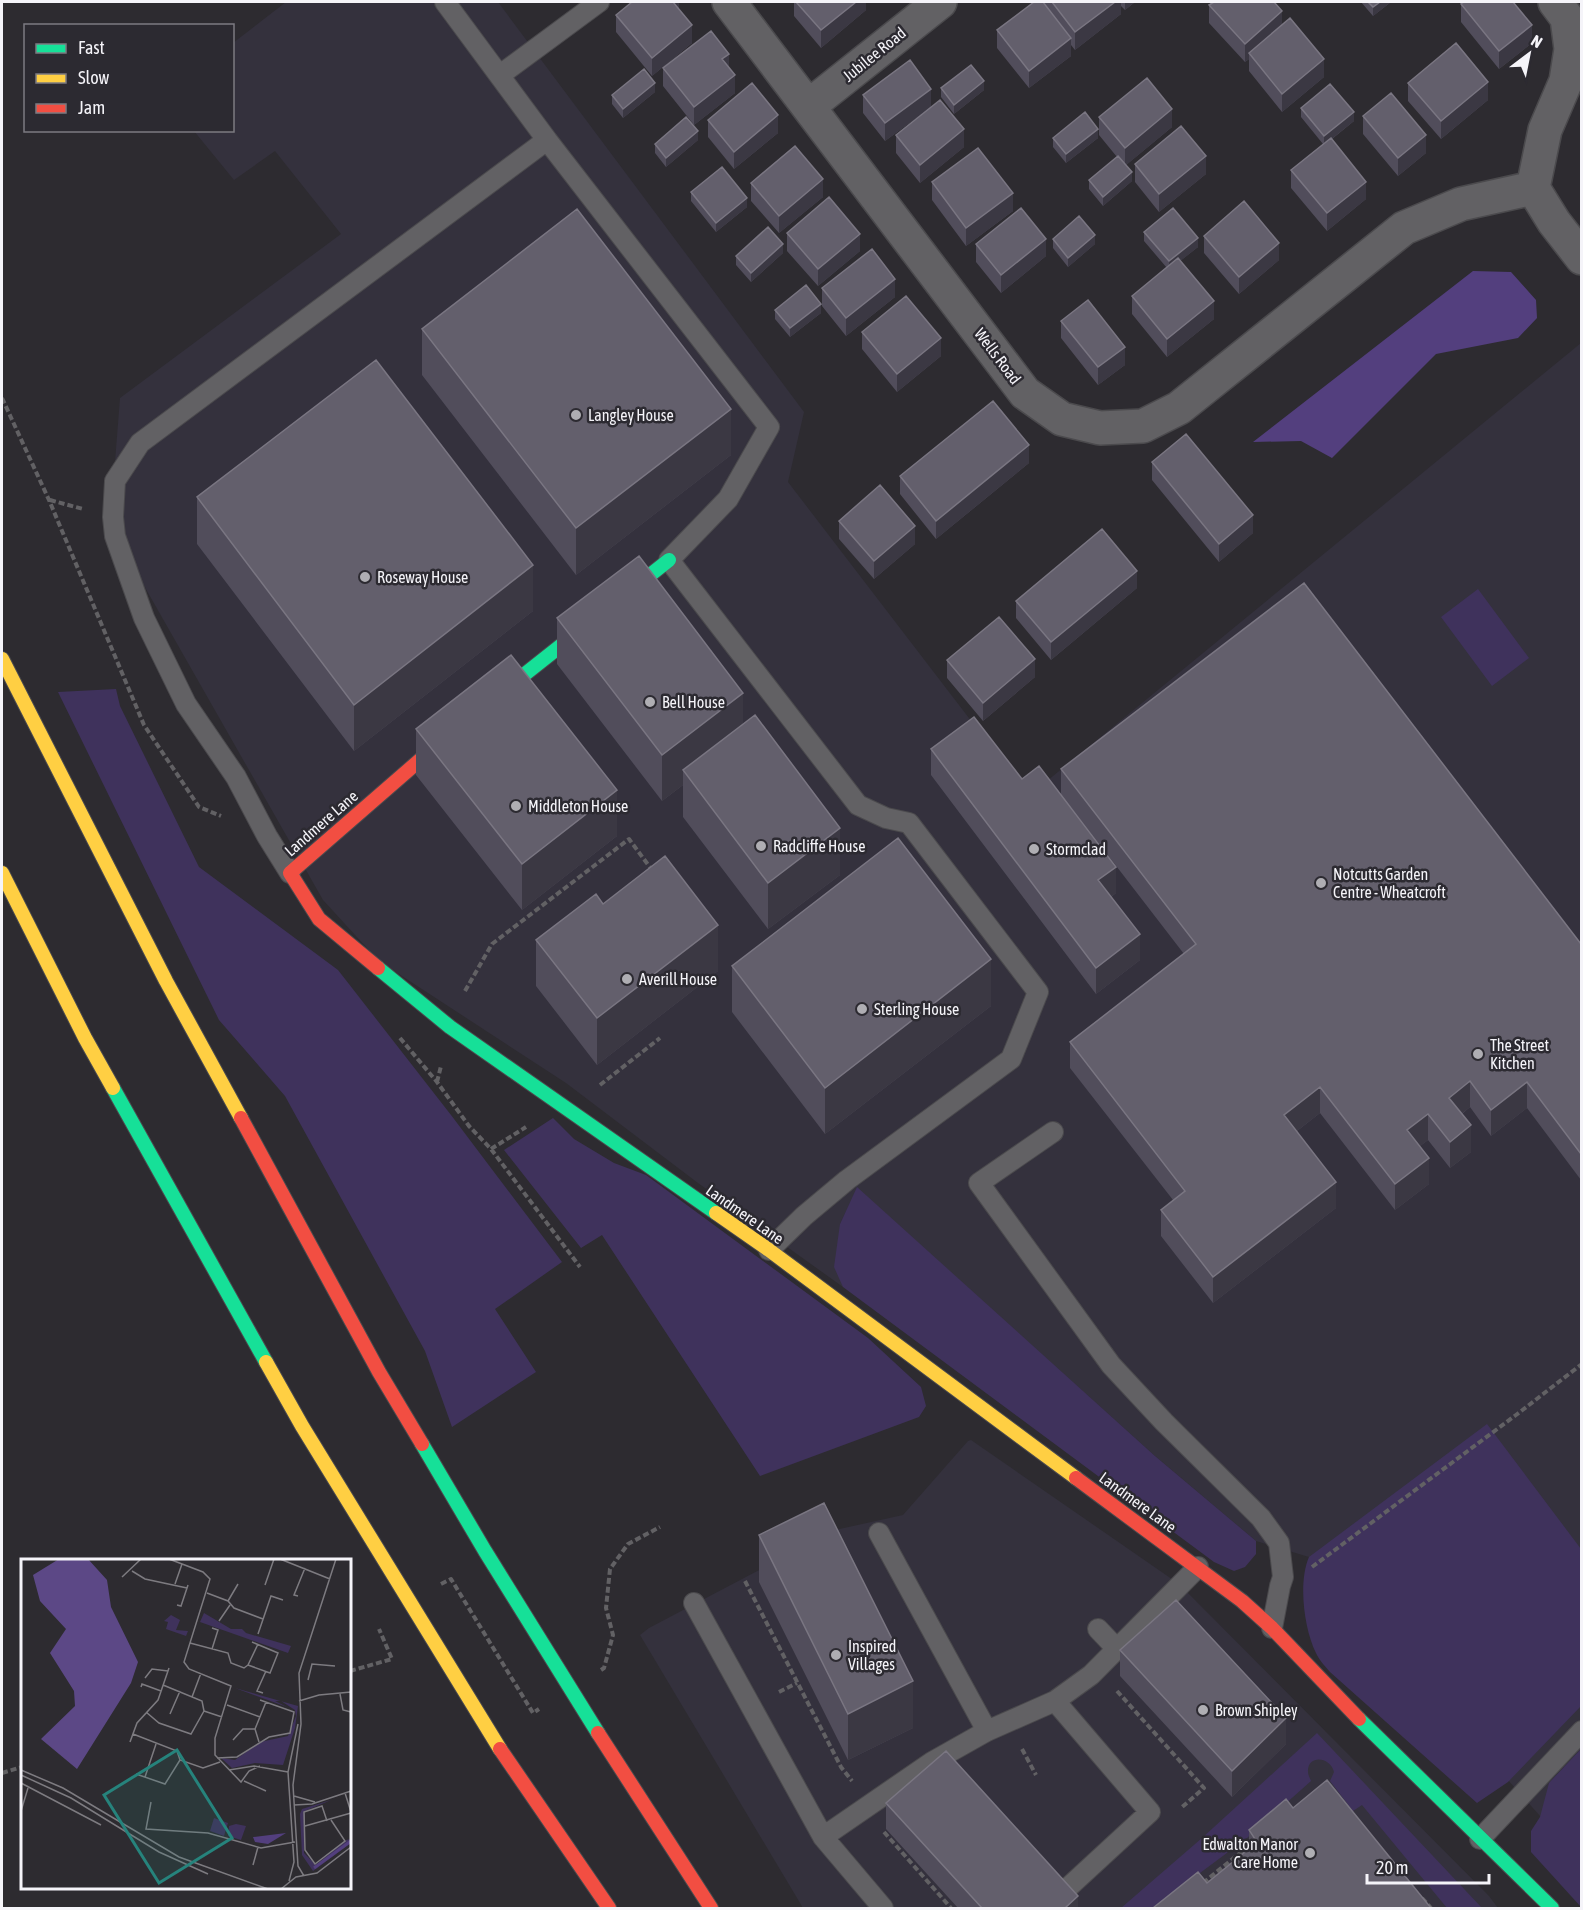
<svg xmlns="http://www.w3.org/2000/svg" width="1583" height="1910" viewBox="0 0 1583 1910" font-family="'Asap Condensed',sans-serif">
<rect width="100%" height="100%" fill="#2d2b30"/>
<path fill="#34313d" d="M286 2H498L804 412 788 482 1008 769 1036 790 1581 343V1862L1309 1557 1256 1541 1155 1456 857 1188 840 1224 843 1287 698 1183 566 1083 379 961 323 900 110 526 120 398 341 234 275 151 234 180 194 131 232 130 233 43Z
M971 1440 1179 1584 1489 1896 1498 1908H803L640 1635 649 1628 835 1530 903 1515 968 1441Z"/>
<path fill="#3f325c" d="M1478 589 1529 658 1492 686 1441 617Z
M116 689 120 706 199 867 338 970 451 1115 562 1262 495 1309 536 1372 452 1427 425 1351 285 1096 219 1020 58 692Z
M553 1118 574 1139 614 1163 646 1175 868 1338 921 1387 926 1406 919 1417 760 1476 602 1235 581 1248 504 1150Z
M857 1187 1155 1456 1256 1541V1554L1245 1567 1234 1571 1214 1562 843 1287 834 1267 840 1224Z
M1487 1424 1581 1549V1706L1508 1782 1477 1803 1330 1672C1325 1666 1319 1660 1316 1653 1304 1629 1298 1582 1309 1557Z
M1317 1733 1482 1908H1447L1362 1805 1353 1811 1330 1781 1334 1772C1330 1756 1307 1755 1308 1772 1308 1775 1310 1778 1311 1781L1247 1838 1153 1908H1121L1202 1838Z
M1581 1749V1907L1531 1852V1831L1540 1817 1549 1783Z"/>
<path fill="#533f7e" d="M1473 271 1511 272 1536 300 1537 318 1518 338 1436 354 1332 458 1301 441 1253 442Z"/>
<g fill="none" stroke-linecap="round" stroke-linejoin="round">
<defs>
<path id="lane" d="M497 72 500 75 599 2
M547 140 769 427 728 499 669 560 858 805 886 818 909 823 1038 992 1011 1059 847 1180 804 1216 769 1250
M290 873 267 836 236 777 186 704 144 618 115 536 113 517 115 481 140 443 547 140 445 2
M1053 1132 979 1183 1111 1365 1164 1422 1261 1518 1279 1543 1283 1577 1280 1586 1272 1628
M879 1533 987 1731
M694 1603 823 1837 883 1908
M1098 1629 1117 1649
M1055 1701 1150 1812 1060 1895
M823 1837 932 1762 987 1731 1055 1701 1091 1675 1198 1567
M1480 1839 1582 1731"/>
<path id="street" d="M729 2 1025 393 1062 419 1100 428 1143 426 1179 408 1404 228 1461 204 1533 188
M1555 2 1567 18 1571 49 1566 81 1545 130 1533 188 1554 222 1582 258
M809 106 940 2"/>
<path id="fast" d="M491 701 669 560
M378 968 450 1027 716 1213
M113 1088 266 1362
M422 1444 485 1551 598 1733
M1359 1719 1552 1908"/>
<path id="slow" d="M2 659 166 981 241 1118
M2 873 85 1038 113 1088
M716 1213 769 1250 1076 1478
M266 1362 302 1426 500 1749"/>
<path id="jam" d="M378 968 319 919 290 873 451 733
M241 1118 379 1372 422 1444
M1076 1478 1242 1601 1272 1628 1359 1719
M598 1733 711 1908
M500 1749 609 1908"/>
</defs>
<use href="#lane" stroke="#4b4a4d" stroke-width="22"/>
<use href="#street" stroke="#4b4a4d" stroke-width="36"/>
<use href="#fast" stroke="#4b4a4d" stroke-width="16"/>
<use href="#slow" stroke="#4b4a4d" stroke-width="16"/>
<use href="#jam" stroke="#4b4a4d" stroke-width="16"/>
<path stroke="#626164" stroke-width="4" stroke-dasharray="6 3" stroke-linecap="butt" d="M2 398 49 500 144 725 199 807 221 816
M50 500 83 509
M465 991 492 944 629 839 652 870
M400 1038 437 1082 469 1126 491 1149 580 1267
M437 1082 441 1066
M600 1085 660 1038
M491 1149 526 1127
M1312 1567 1516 1415 1582 1364
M745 1581 841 1767 852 1781
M441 1584 451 1579 533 1713 539 1709
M601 1670 604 1668 613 1635 606 1608 610 1569 628 1544 660 1527
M350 1671 392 1659 379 1629
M1117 1691 1204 1788 1181 1808
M779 1692 797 1683
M1022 1749 1036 1775
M2 1773 22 1767
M884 1832 951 1908
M1203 1883 1251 1844
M1422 1898 1431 1908"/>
<use href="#lane" stroke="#626164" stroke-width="20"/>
<use href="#street" stroke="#626164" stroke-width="33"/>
<use href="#fast" stroke="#16e098" stroke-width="14"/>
<use href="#slow" stroke="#ffcf43" stroke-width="14"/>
<use href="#jam" stroke="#f24e42" stroke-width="14"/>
</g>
<path fill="#514d5b" d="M679 2V9L692 43 652 76 616 32V15Z
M794 2H866V10L821 48 794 16Z
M1045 2H1135L1125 10 1121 6V14L1075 50 1071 45V56L1029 88 997 48V30L1045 4Z
M1361 2H1391L1373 16Z
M1461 4 1532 43 1499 69 1461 22Z
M1209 5 1282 25 1324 77 1282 112 1249 71V59L1245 62 1209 23Z
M663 68 729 69 735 93 694 125 663 86Z
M1408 83 1488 100 1441 139 1408 101Z
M941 88 984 90 954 114 941 97Z
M655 92 623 118 612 104V95Z
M863 95 931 107 885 141 863 113Z
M1301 108 1354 121 1332 139 1366 199 1327 231 1291 188V170L1323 144 1301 117Z
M1363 116 1426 153 1398 176 1363 134Z
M1099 117 1172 127 1126 165 1132 181 1103 206 1089 189V180L1117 157 1099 135Z
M708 120 778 133 734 169 708 137Z
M896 135 964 147 920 183 896 153Z
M1053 138H1098L1066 163 1053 147Z
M698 140 666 167 655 153V144Z
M1135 164 1206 174 1159 212 1135 182Z
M932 182 1013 211 966 246 932 200Z
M751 183 823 197 779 233 751 201Z
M691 192 747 207 716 232 691 201Z
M1144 232 1198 247 1180 261 1214 319 1167 357 1132 314V296L1167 268 1144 241Z
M787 233 860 251 818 286 787 251Z
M1204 236 1279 260 1239 294 1204 253Z
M1053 239 1095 244 1068 267 1053 248Z
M976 244 1046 256 1001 293 976 262Z
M783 253 751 282 736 265V256Z
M822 288 895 297 846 336 822 306Z
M775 310 821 313 790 337 775 319Z
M1061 321 1125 365 1098 385 1061 338Z
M422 329 731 455 576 575 422 375Z
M862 332 941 356 897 392 862 349Z
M1152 462 1253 533 1219 562 1152 480Z
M1029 463 936 539 900 494V476Z
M197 497 533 611 354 751 197 544Z
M839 521 915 544 874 579 839 539Z
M1137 588 1051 660 1016 618V601Z
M557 618 743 725 840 875 768 929 683 817V785L662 801 557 664Z
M947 660 1035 677 983 721 947 678Z
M416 729 617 836 522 910 416 775Z
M931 749 1022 779 1061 795V769L1581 944V1180L1527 1108 1491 1136 1470 1107 1462 1114 1471 1152 1450 1168 1428 1140 1420 1146 1429 1184 1395 1210 1320 1113 1297 1131 1336 1208 1213 1303 1161 1236V1210L1173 1200 1070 1068V1042L1184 954 1070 806 1116 893 1111 897 1140 960 1096 994 931 775Z
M603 904 718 971 597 1065 536 986V940Z
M732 966 991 1006 825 1134 732 1012Z
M759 1535 913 1728 848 1760 759 1582Z
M1120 1650 1286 1744 1232 1797 1120 1676Z
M886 1803 1078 1908H958L886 1829Z
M1293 1808 1431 1908 1207 1883 1249 1849V1830Z"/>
<path fill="#3b3843" d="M672 2H679V13Z
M856 2H866V10L821 48V30Z
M1115 2H1121V14L1075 50V32Z
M1125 2H1135L1125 10Z
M1380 2H1391L1373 16V7Z
M1282 11V28L1249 53V59L1245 62V44Z
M692 25V43L652 76V58Z
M1532 25V43L1499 69V51Z
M1071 38V56L1029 88V71Z
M729 54V71L722 59Z
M1324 59V77L1282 112V94Z
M735 75V93L694 125V107Z
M984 81V90L954 114V105Z
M1488 82V100L1441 139V121Z
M655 83V92L623 118V109Z
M931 89V107L885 141V123Z
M1172 109V127L1125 166V148Z
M1354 112V121L1324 145V136Z
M778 115V133L734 169V152Z
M964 129V147L920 183V165Z
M1098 129V138L1066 163V154Z
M698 131V140L666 167V158Z
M1426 135V153L1398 176V158Z
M1206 156V174L1159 212V194Z
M1132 172V181L1103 206V197Z
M823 179V197L779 233V216Z
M1366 182V199L1327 231V213Z
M1013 193V211L966 246V228Z
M747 198V207L716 232V223Z
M860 234V251L818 286V269Z
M1095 235V244L1068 267V258Z
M1198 238V247L1169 270V261Z
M1046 239V256L1001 293V275Z
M1279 243V260L1239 294V277Z
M783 244V253L751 282V273Z
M895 279V297L846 336V318Z
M1214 301V319L1167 357V339Z
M821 304V313L790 337V328Z
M941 338V356L897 392V374Z
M1125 347V365L1098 385V367Z
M731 409V455L576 575V528Z
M1029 445V463L936 539V521Z
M1253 515V533L1219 562V544Z
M915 526V544L874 579V561Z
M533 565V611L354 751V705Z
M1137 571V588L1051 660V642Z
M1035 659V677L983 721V703Z
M743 693V740L683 770V785L662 801V755Z
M617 790V836L522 910V864Z
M840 828V875L768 929V883Z
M1116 867V893L1098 906V880Z
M718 925V971L597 1065V1018Z
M1140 934V960L1096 994V968Z
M991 959V1006L825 1134V1088Z
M1470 1081V1107L1449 1124V1098Z
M1527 1082V1108L1491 1136V1110Z
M1320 1087V1113L1284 1141V1115Z
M1428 1114V1140L1407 1156V1130Z
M1471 1125V1152L1450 1168V1142Z
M1429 1158V1184L1395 1210V1184Z
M1336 1182V1208L1213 1303V1277Z
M913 1681V1728L848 1760V1714Z
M1286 1718V1744L1232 1797V1771Z
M1078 1896V1908H1065Z"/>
<path fill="#635f6c" stroke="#7a7682" stroke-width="1.5" d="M632 2H673L692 25 652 58 616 15Z
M796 2H856L821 30Z
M1034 2H1043L1071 38 1029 71 997 30Z
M1052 2H1115L1075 32Z
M1214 2H1274L1282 11 1245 44 1209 5Z
M1368 2H1380L1373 7Z
M1464 2H1513L1532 25 1499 51 1461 4Z
M1290 18 1324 59 1282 94 1249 53Z
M711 31 729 54 722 59 735 75 694 107 663 68Z
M1456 43 1488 82 1441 121 1408 83Z
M910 60 931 89 885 123 863 95Z
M971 65 984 81 954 105 941 88Z
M644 69 655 83 623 109 612 95Z
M1147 78 1172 109 1125 148 1099 117Z
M752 83 778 115 734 152 708 120Z
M1330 84 1354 112 1324 136 1301 108Z
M1391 93 1426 135 1398 158 1363 116Z
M940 100 964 129 920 165 896 135Z
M1085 112 1098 129 1066 154 1053 138Z
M686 117 698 131 666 158 655 144Z
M1181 126 1206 156 1159 194 1135 164Z
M1331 138 1366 182 1327 213 1291 170Z
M795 146 823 179 779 216 751 183Z
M978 148 1013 193 966 228 932 182Z
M1118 156 1132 172 1103 197 1089 180Z
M722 167 747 198 716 223 691 192Z
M829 197 860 234 818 269 787 233Z
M1244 201 1279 243 1239 277 1204 236Z
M1021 208 1046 239 1001 275 976 244Z
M1173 208 1198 238 1169 261 1144 232Z
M577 209 731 409 576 528 422 329Z
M1079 216 1095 235 1068 258 1053 239Z
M768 227 783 244 751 273 736 256Z
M872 249 895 279 846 318 822 288Z
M1178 258 1214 301 1167 339 1132 296Z
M806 285 821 304 790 328 775 310Z
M906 296 941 338 897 374 862 332Z
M1088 300 1125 347 1098 367 1061 321Z
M376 360 533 565 354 705 197 497Z
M993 401 1029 445 936 521 900 476Z
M1186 434 1253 515 1219 544 1152 462Z
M880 485 915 526 874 561 839 521Z
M1102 529 1137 571 1051 642 1016 601Z
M639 556 743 693 662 755 557 618Z
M1304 583 1581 944V1154L1527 1082 1491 1110 1470 1081 1449 1098 1471 1125 1450 1142 1428 1114 1407 1130 1429 1158 1395 1184 1320 1087 1284 1115 1336 1182 1213 1277 1161 1210 1185 1191 1070 1042 1196 944 1061 769Z
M999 617 1035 659 983 703 947 660Z
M511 655 617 790 522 864 416 729Z
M755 715 840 828 768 883 683 770Z
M974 717 1022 779 1039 766 1116 867 1098 880 1140 934 1096 968 931 749Z
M898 838 991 959 825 1088 732 966Z
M665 856 718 925 597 1018 536 940 596 894 603 904Z
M824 1503 913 1681 848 1714 759 1535Z
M1176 1600 1286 1718 1232 1771 1120 1650Z
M946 1751 1078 1896 1065 1908H982L886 1803Z
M1327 1780 1431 1908H1153L1198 1872 1207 1883 1257 1842 1249 1830 1286 1799 1293 1808Z"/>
<g fill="#afaeb3" stroke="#2c2a31" stroke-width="2">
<circle cx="576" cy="415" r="6"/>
<circle cx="365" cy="577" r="6"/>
<circle cx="650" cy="702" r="6"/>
<circle cx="516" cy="806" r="6"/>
<circle cx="761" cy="846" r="6"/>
<circle cx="1034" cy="849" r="6"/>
<circle cx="1321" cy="883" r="6"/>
<circle cx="627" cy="979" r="6"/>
<circle cx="862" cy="1009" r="6"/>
<circle cx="1478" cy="1054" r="6"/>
<circle cx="836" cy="1655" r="6"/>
<circle cx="1203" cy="1710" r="6"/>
<circle cx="1310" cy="1853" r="6"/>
</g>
<g text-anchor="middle" stroke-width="5" stroke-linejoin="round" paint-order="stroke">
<g font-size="16" fill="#f5f4f9" stroke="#2c2a31">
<text transform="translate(874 54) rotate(-39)" y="6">Jubilee Road</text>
<text transform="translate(998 356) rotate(53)" y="6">Wells Road</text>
<text transform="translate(321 823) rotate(-41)" y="6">Landmere Lane</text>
<text transform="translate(745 1214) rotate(35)" y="6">Landmere Lane</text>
<text transform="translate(1138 1502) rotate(36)" y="6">Landmere Lane</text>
</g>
<g font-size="16" fill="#f5f4f9" stroke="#2c2a31" text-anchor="start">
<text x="588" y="421">Langley House</text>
<text x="377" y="583">Roseway House</text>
<text x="662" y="708">Bell House</text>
<text x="528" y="812">Middleton House</text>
<text x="773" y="852">Radcliffe House</text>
<text x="1046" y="855">Stormclad</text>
<text x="1333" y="880">Notcutts Garden<tspan x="1333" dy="18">Centre - Wheatcroft</tspan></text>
<text x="639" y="985">Averill House</text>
<text x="874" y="1015">Sterling House</text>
<text x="1490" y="1051">The Street<tspan x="1490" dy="18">Kitchen</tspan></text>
<text x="848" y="1652">Inspired<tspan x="848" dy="18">Villages</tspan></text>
<text x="1215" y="1716">Brown Shipley</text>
<text x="1298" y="1850" text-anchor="end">Edwalton Manor<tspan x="1298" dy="18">Care Home</tspan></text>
</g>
</g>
<g transform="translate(21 1559)">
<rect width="330" height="330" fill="#2d2b30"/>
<path d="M183 54 210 70H221L225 74 270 87 267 94 179 63ZM150 56 159 61 155 71 167 72 165 77 145 70 147 63 143 62ZM214 129 277 147 274 169 262 206 234 204 211 209 200 199 214 201 239 183 267 177 275 157 274 151 260 142H254L266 148ZM310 241 284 252 283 294 295 306 325 281 330 280V284L292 312 281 296 279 255 281 250ZM193 259 207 264 203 277 189 272ZM215 265 225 267 220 281 207 277 208 267Z" fill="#3f325c"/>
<path d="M38 0H67L86 21 90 48 117 103 110 124 56 210 20 180 54 147 53 132 29 94 45 70 19 42 12 16Z" fill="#5c4886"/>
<path d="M265 274 247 285 234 283 232 278Z" fill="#533f7e"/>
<path fill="none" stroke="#533f7e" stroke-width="3" d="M293 309 330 282"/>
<path fill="none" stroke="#7d7b80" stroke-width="1.5" d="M148 0 182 13 189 20 163 103 168 110 210 127 194 179V196L220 223 228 212 239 207M259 0 309 20M111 12 124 20 166 29M101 18 120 0M154 25 161 5M244 26 253 0M186 34 207 42 213 49 242 60M277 37 273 36 284 9M207 42 217 25M156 46 160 47 167 26M198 62 209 46M191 69 197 71 191 90M237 75 250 37 262 41M169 84 207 94 210 104 223 109 227 106M227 106 249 114 257 94 231 83M227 106 237 85M124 119 131 110 147 112M287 121 291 105 314 107M142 126 181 142 183 152M120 128 121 125 140 132M242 134 236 132 245 112M319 135 322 151 330 153M171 138 180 114M278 142 298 136 330 133M206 146 239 158M183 152 201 158M125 153 138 164 170 175 183 152M149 155 159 132M330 172V229M112 175 156 192 159 201 182 209 199 203M212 181 222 170H234M109 183 116 164 137 141 148 109M238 183 234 170 245 143M196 199 216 198 248 178 269 174 273 153 239 141M0 211 42 229 158 298 247 330M208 211 233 207 267 213M115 215 144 225 159 201M0 216 50 239 138 293 187 315M124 218 135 185M223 222 245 232M0 224 80 266M324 234 330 253M273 237 294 243M130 243 125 270 187 274 240 289 274 283M273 246 291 245 330 232M0 252 7 229M306 262 301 247 283 253 284 291 294 305 324 282 310 261M284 267 330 254M232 306 237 288M283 317 277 307 272 226 280 165 278 114 315 0M268 322 273 303 267 213 277 165M260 330 275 318 296 314 330 288"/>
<path fill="#26837c" fill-opacity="0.15" stroke="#26837c" stroke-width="3" d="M156 191 211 279 138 324 83 236Z"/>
<rect width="330" height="330" fill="none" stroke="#f5f4f9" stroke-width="3"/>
</g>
<rect width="1583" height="1910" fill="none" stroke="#f5f4f9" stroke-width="6"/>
<rect x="24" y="24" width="210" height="108" fill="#2c2a31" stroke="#7c7b81" stroke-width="1.5"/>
<rect x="36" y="44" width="30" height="9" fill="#16e098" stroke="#7c7b81" stroke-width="1.5"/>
<text x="78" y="54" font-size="18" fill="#f5f4f9">Fast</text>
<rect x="36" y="74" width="30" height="9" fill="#ffcf43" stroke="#7c7b81" stroke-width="1.5"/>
<text x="78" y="84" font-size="18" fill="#f5f4f9">Slow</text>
<rect x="36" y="104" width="30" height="9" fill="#f24e42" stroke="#7c7b81" stroke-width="1.5"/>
<text x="78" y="114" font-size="18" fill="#f5f4f9">Jam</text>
<g transform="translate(1529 54) rotate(32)" stroke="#2c2a31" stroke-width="4.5" paint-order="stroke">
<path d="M0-4.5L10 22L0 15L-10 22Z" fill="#f5f4f9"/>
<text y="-9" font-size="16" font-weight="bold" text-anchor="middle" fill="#f5f4f9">N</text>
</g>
<path d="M1367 1874v9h122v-9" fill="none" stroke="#f5f4f9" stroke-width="3"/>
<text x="1376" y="1874" font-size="18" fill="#f5f4f9" stroke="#2c2a31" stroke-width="4.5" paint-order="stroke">20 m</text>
</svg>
